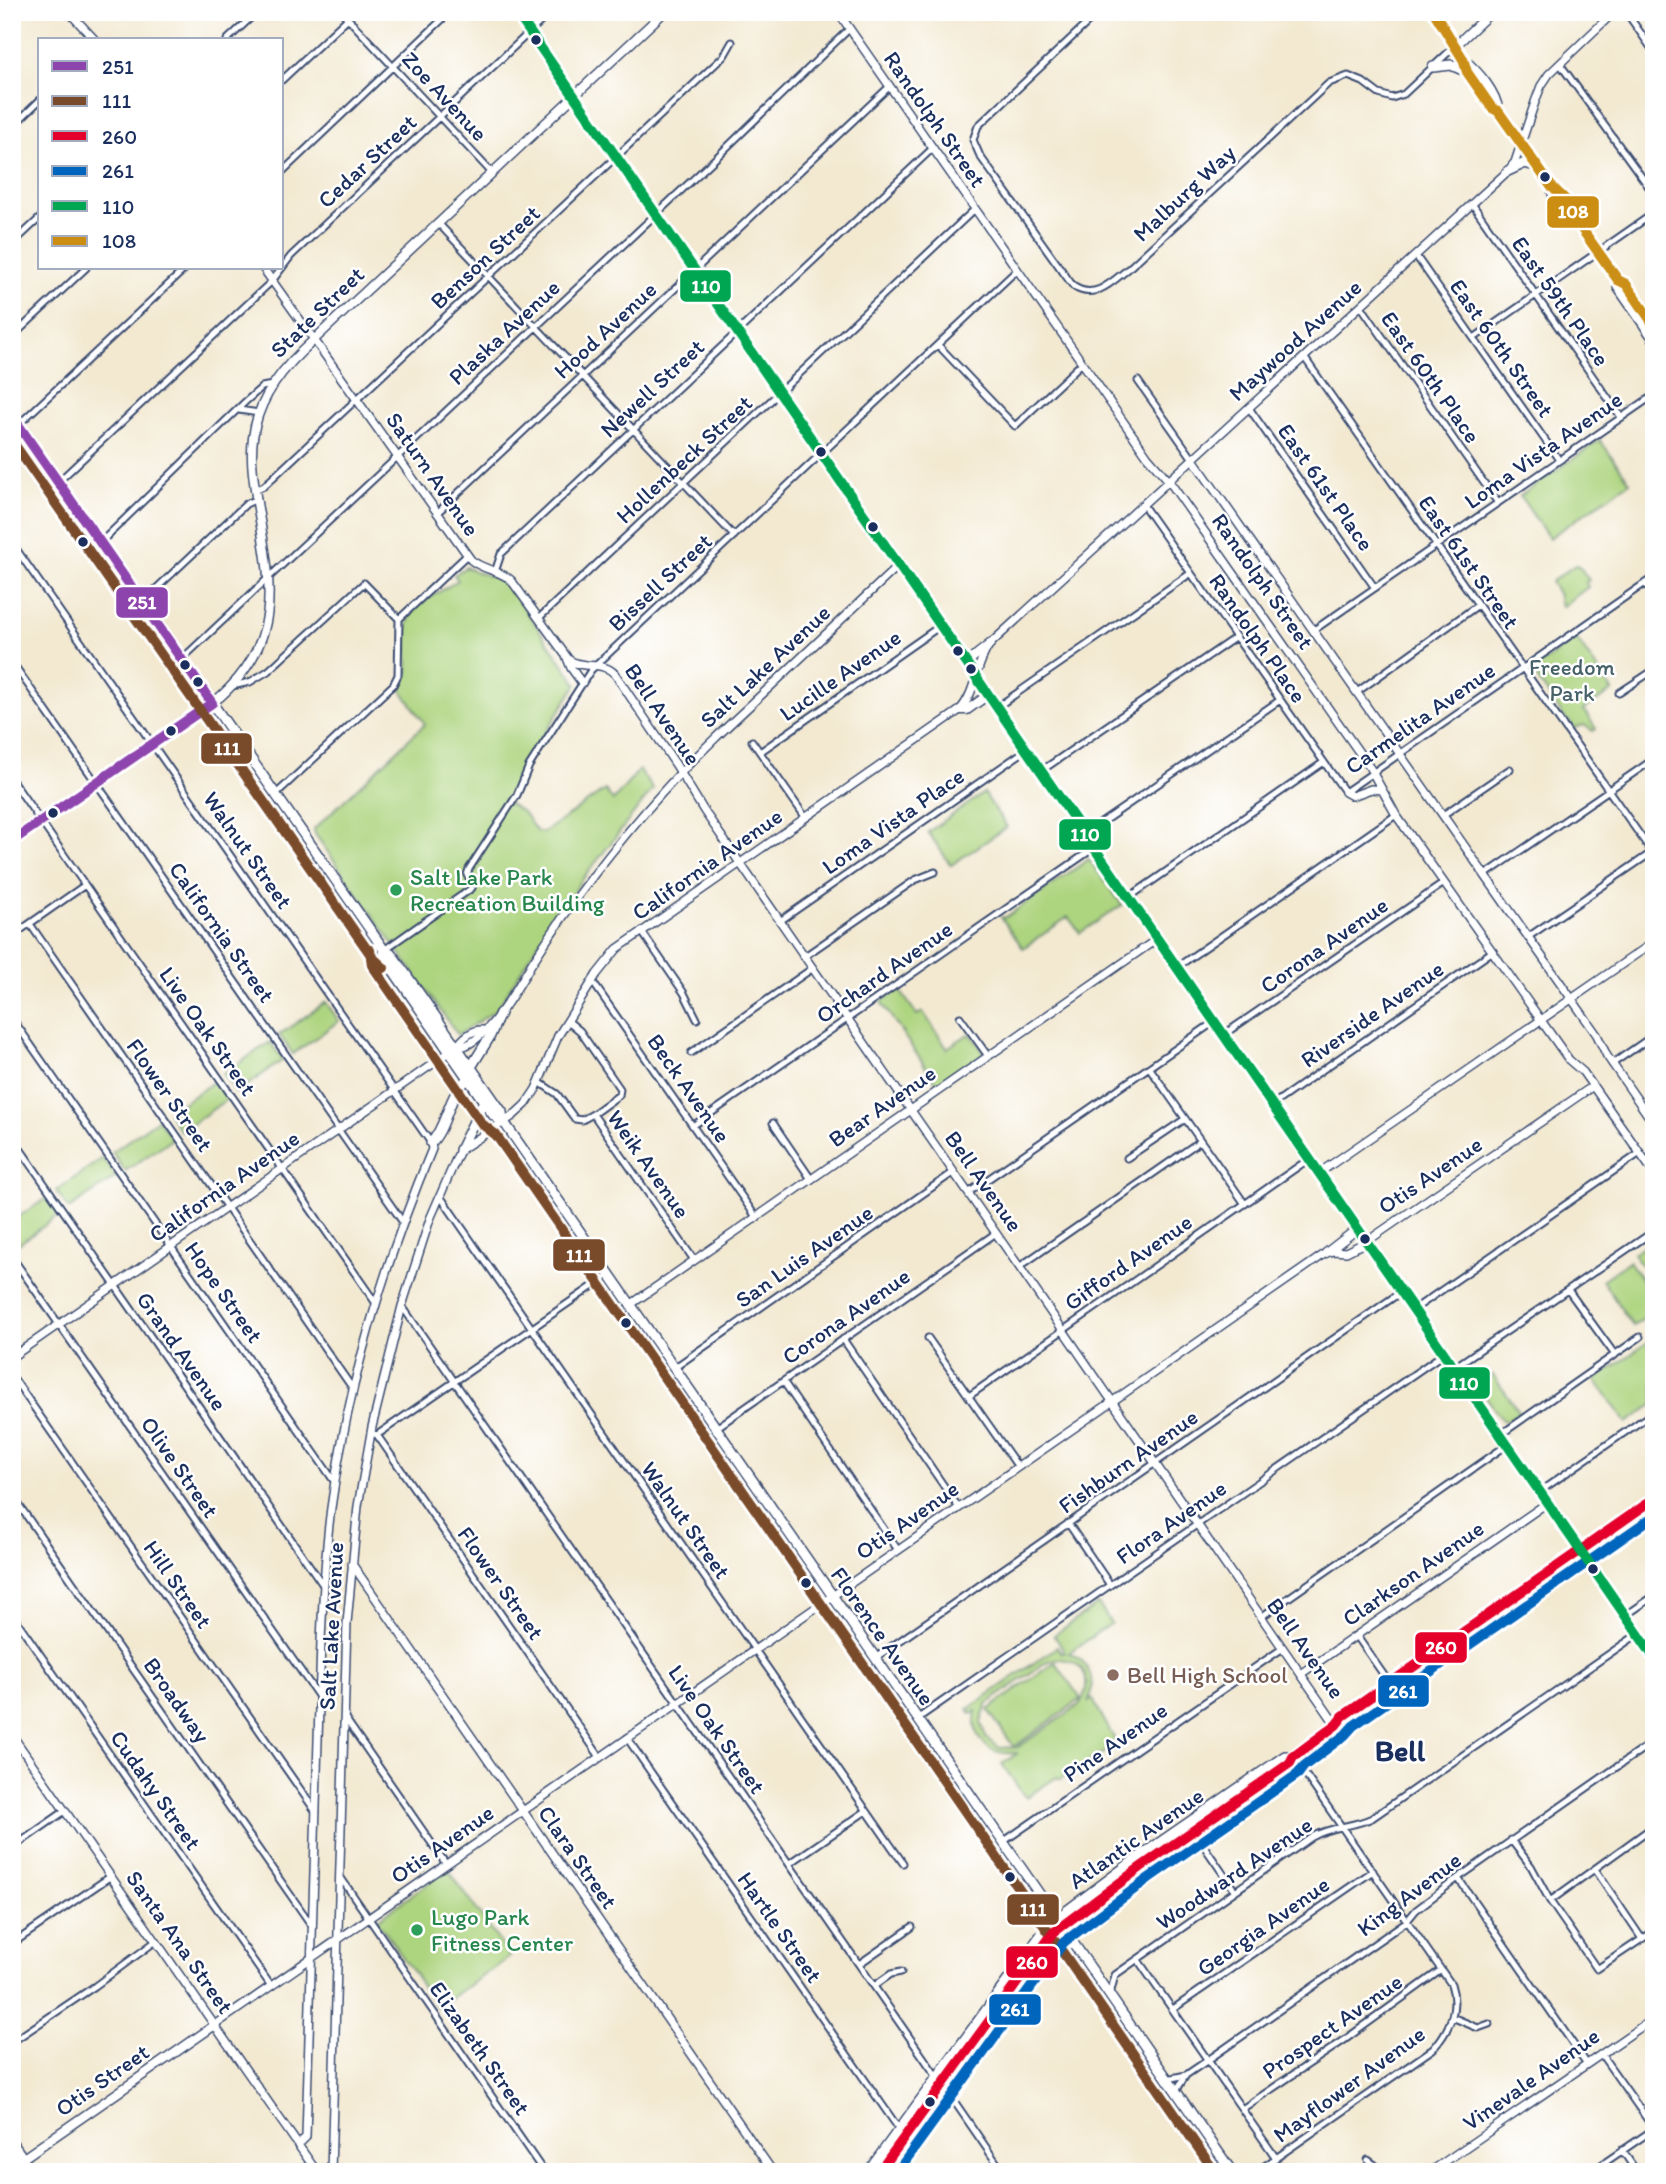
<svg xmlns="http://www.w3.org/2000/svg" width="1666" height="2184" viewBox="0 0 1666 2184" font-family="Itim,sans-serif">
<rect width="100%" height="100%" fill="#fff"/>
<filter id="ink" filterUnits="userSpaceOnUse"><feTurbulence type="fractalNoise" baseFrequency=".0143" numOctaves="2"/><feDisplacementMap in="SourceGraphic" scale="14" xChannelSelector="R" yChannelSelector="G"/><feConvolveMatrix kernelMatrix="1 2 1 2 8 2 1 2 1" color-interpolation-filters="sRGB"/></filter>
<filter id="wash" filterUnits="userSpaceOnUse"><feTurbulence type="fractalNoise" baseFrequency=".00686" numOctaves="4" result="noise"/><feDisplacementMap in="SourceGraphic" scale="28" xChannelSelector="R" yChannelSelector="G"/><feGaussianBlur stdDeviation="1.57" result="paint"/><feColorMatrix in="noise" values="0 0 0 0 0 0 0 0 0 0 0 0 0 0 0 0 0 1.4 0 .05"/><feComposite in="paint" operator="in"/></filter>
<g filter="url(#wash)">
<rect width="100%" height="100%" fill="#f3e9d1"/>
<path fill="#add47f" stroke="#64826e" stroke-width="2" fill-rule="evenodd" d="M1600 440 1630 482 1549 538 1520 496Z
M1575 565 1579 566 1589 580 1586 582 1588 587 1561 607 1558 593 1551 582Z
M466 567C479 575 496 575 508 585L577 684 525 764 520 783 508 803 524 813 536 831 543 833 605 790 613 801 639 770 653 789 579 884 530 956 499 1006 493 1012 458 1035 315 834 314 829 425 724 401 689C417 669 399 629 412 613 424 598 443 591 458 580L454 575Z
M1576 638 1612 691 1584 710 1596 729 1593 731 1584 725 1574 728 1569 721 1566 720 1532 671Z
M984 793 1007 827 951 865 928 832Z
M1089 859 1122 905 1080 933 1068 917 1023 948 1001 917H1006Z
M899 989 917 1015 923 1012 947 1048 970 1033 985 1054 938 1085 881 1002Z
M326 1002 339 1021 293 1054 279 1035Z
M270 1042 283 1060 236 1093 223 1074Z
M215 1081 227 1099 181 1132 168 1113Z
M158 1119 172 1139 125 1171 112 1152Z
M103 1158 116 1177 69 1209 56 1191Z
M47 1198 59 1215 13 1248 12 1221Z
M1654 1239V1283L1633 1253Z
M1629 1261 1654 1297V1312L1633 1326 1602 1280Z
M1651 1340 1654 1344V1404L1627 1423 1595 1380Z
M1493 1375 1519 1412 1507 1421 1502 1420 1478 1385Z
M1098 1604 1111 1623 1069 1653C1091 1662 1096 1681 1088 1702L1092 1698 1115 1740 1112 1748 1060 1779 1057 1777 1027 1797 1024 1796 1002 1764 1018 1753C990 1756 970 1741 976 1711L971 1714 968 1709 1057 1647 1061 1652H1065L1054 1635ZM1055 1659C1085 1658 1094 1681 1079 1705L1018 1747 1000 1748 986 1738 981 1722 987 1704 1046 1662Z
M1055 1662 1081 1699 1014 1747 988 1710Z
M448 1869 510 1957 437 2007 377 1920Z"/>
</g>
<g filter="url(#ink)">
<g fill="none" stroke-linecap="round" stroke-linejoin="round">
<defs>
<path id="minor" d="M342 12 492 173
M1099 12 978 126 973 140 980 156 1073 286C1094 301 1112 282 1128 269L1329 83 1348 76 1363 82 1379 94 1392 98 1404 94 1455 46
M1626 12 1654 52
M227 40 257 12
M1560 64 1654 194
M282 80 348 18
M12 127 40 100
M282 172 450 12
M1473 205 1621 417
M438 223 734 536
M12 244 40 218
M1416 256 1559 460
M1361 306 1498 503
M12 337 86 268
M1474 338 1654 213
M938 345 1015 426 1082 363
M1304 357 1654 855
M1138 381 1193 459
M1249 408 1375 588
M239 410 259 413
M18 425 186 268
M58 482 272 281 291 256 551 12
M255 490 264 486 724 56 732 42
M1143 505 1345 792 1654 577
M437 513 889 87
M12 543 431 1143
M100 543 245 402 262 387 272 385
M495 572 501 554 933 148
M1645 583 1654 595
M142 602 246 504 257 499
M539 618 975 209
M1314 630 1654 395
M182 659 719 155 849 29
M12 662 402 1221
M232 686 250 682 268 671 364 583 399 619
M1357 692 1478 605
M1619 693 1654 670
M997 707 1191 573
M752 741 806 818
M760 752 940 626
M1041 771 1236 637
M12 780 375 1302
M276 794 393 685 398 675 399 619 467 555
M1443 815 1510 769
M1085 834 1280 700
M1485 875 1654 759
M1128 898 1324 762
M780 921 1026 750
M30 924 353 1389
M642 932 684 993 697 1019
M12 936 85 885
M1528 937 1654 851
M384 950 472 888 473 884 467 875 469 869 517 795 529 766 591 670 1017 270
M805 956 915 880 935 872
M1177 967 1396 815
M592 981 756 1217
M960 1017 988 1056
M12 1018 334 1481
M568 1021 580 1031 620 1089 619 1095 593 1114
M1223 1035 1444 883
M691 1053 813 968
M1612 1064 1654 1035
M1149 1067 1245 1204
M539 1082 557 1094 575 1119 582 1120 593 1114 694 1260
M1272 1105 1493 951
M773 1123 811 1179
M694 1125 1094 848
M12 1137 323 1585
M1127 1158 1185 1119
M968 1193 1214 1022
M440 1196 903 1863
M12 1257 319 1697
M1019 1267 1200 1141
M1568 1290 1615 1355
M402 1306 937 2077
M1413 1310 1640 1153
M928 1338 1018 1467
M843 1339 959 1508
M674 1368 954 1172
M1453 1368 1654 1231
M12 1376 316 1812
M783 1381 898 1550
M969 1396 1309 1159
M716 1428 996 1233
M371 1433 377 1435 600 1757
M377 1435 609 1275
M1500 1435 1640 1337
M1539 1492 1654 1412
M12 1495 312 1926
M1068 1523 1110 1585
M12 1614 271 1986
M1625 1616 1654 1596
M1261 1617 1507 1445
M1356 1635 1390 1684
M875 1658 1401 1292
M345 1718 446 1864
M917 1719 1443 1354
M627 1738 899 2129
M1193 1830 1235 1891
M1511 1840 1531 1866 1550 1901 1597 1969 1654 1931
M1003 1842 1283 1648
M12 1848 65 1811
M789 1864 866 1811
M1595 1869 1642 1939
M341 1878 544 2172
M1458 1878 1587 2064
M1550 1901 1654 1826
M12 1944 111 1876
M1138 1960 1276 2158
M859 1964 912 1927
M874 1986 891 1974 901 1972
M1110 1995 1115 1975 1312 1837C1331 1826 1353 1827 1372 1818L1638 1634
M1173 2009 1373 1871
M1452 2017 1478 2028 1489 2024
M12 2042 95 1986 156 1941
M1167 2079 1186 2075 1208 2060 1407 1921 1416 1910 1458 1878 1654 1741
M943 2085 1003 2172
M1176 2091 1186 2075
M1242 2109 1343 2041 1441 1970
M1622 2150 1637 2172
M24 2158 33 2172
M1368 2160 1375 2165 1380 2172
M1256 2172 1433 2049C1450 2030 1459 2008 1451 1984L1293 1757
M1591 2172 1654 2129 1601 2054"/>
<path id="tertiary" d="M69 12 95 40
M838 12 1104 394 1148 457 1169 481 1370 768 1396 815 1569 1060 1583 1072 1654 1173
M263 268 471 560C483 570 499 570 511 580L569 660C584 670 602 660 615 674L676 765 704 811 1336 1725
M1193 459 1597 1035 1607 1056 1654 1124
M567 658 571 668 582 683
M1345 792 1352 796 1371 789 1382 790
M457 1047C484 1048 519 985 532 963 570 904 614 846 661 794 695 756 733 721 771 686 813 646 856 606 898 566
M1319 1173 1654 942
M630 1305 1157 939
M12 1357 457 1047C462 1038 473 1029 483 1030
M352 1564 773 2172
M1301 1674 1547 1503
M12 1735 317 2172
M215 2025 1326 1253 1333 1251 1346 1252 1366 1242 1593 1086
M12 2141 24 2158
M298 2145 306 2137 321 1641C323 1596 325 1552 331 1508 348 1383 384 1264 432 1149L431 1143
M331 2172 347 1623 358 1506 372 1427 402 1306 430 1219 460 1150 513 1116 526 1104 536 1089 558 1036 597 974 617 949 960 710C977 691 975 664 990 644L1508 171 1515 162 1535 102 1541 86 1549 74 1614 12
M1430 2172 1654 2018"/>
<path id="secondary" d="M516 12 1654 1657
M1455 46 1491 12
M966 663 990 644
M960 710H967L988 695
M12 841 220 697C286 638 270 580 257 503 254 482 250 460 253 438 257 403 277 375 302 351L664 12
M1326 1253 1357 1229
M12 2166 215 2025"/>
<path id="primary" d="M1434 12 1463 59 1467 72 1492 108 1498 111 1551 186C1564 195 1576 210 1579 225L1618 280 1626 284 1654 325
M1464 60C1478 72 1496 92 1498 111
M1433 67 1451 65 1467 72
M1508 171 1525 163 1538 167
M1551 186C1553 199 1566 221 1579 225
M1618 280V287L1654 339
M12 416 380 944 384 950 391 953 502 1112 503 1122
M384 950V957L494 1116 506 1125 1232 2172
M471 1067 489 1038 500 1013
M431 1143C448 1125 448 1093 468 1079
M460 1150 484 1101
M1336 1725 1349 1722 1654 1510
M868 2172 1049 1924 1136 1859 1285 1756 1293 1757
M879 2172 1054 1932 1141 1867 1290 1763 1293 1757 1336 1725 1343 1716 1654 1499"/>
</defs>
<use href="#minor" stroke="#3b4b6f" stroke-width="9"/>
<use href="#tertiary" stroke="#3b4b6f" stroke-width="10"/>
<use href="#secondary" stroke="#3b4b6f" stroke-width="11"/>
<use href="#primary" stroke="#3b4b6f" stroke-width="12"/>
<use href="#minor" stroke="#fff" stroke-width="5"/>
<use href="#tertiary" stroke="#fff" stroke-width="7"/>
<use href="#secondary" stroke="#fff" stroke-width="8"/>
<use href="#primary" stroke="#fff" stroke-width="9"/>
<defs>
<path id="bus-1" d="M12 416 212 703
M12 841 212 703"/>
<path id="bus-2" d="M12 441 373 958 384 968
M370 950 372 965 482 1124 496 1135 1215 2172"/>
<path id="bus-3" d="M879 2172 1054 1932 1141 1867 1290 1763 1293 1757 1336 1725 1343 1716 1654 1499"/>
<path id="bus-4" d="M897 2172 1064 1942 1149 1878 1298 1774 1304 1766 1345 1735 1353 1726 1654 1516"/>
<path id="bus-5" d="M516 12 1654 1657"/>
<path id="bus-6" d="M1434 12 1463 59 1467 72 1492 108 1498 111 1551 186 1569 203 1579 225 1618 280 1626 284 1654 325"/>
</defs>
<use href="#bus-1" stroke="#fff" stroke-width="16"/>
<use href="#bus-2" stroke="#fff" stroke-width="16"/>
<use href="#bus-3" stroke="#fff" stroke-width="16"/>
<use href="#bus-4" stroke="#fff" stroke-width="16"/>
<use href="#bus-5" stroke="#fff" stroke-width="16"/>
<use href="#bus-6" stroke="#fff" stroke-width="16"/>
<use href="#bus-1" stroke="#8e44ad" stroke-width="10"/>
<use href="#bus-2" stroke="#7a4b2a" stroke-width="10"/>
<use href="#bus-3" stroke="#e4002b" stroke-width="10"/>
<use href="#bus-4" stroke="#0065bd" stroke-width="10"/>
<use href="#bus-5" stroke="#00a651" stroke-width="10"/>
<use href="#bus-6" stroke="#cb8e13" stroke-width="10"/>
</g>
</g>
<g fill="#1b2f5e" stroke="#fff" stroke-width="2.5">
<circle cx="536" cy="40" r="6"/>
<circle cx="1545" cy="177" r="6"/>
<circle cx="821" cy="452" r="6"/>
<circle cx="873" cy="527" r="6"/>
<circle cx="83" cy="542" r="6"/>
<circle cx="958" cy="651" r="6"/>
<circle cx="185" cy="665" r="6"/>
<circle cx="971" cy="669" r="6"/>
<circle cx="198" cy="682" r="6"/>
<circle cx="171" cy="731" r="6"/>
<circle cx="53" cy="813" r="6"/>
<circle cx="1365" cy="1239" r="6"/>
<circle cx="626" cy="1323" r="6"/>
<circle cx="1593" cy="1569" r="6"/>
<circle cx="806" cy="1583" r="6"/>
<circle cx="1010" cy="1877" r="6"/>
<circle cx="930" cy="2102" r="6"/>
</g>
<g fill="#2e9e5b" stroke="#fff" stroke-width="2.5">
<circle cx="396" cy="890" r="7"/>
<circle cx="417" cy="1930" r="7"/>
</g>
<circle fill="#8d6e63" stroke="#fff" stroke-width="2.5" cx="1113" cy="1675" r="7"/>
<g text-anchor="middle" stroke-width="5" stroke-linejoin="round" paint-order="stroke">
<g font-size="23" fill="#1b2f5e" stroke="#fff">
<text transform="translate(445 96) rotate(47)" y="8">Zoe Avenue</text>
<text transform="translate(935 119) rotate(55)" y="8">Randolph Street</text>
<text transform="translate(367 161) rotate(-43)" y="8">Cedar Street</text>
<text transform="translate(1184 193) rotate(-43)" y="8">Malburg Way</text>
<text transform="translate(485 257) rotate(-43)" y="8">Benson Street</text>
<text transform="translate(1561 301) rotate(55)" y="8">East 59th Place</text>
<text transform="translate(317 312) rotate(-44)" y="8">State Street</text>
<text transform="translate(605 330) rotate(-43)" y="8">Hood Avenue</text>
<text transform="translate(504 332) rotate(-43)" y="8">Plaska Avenue</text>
<text transform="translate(1295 340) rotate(-42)" y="8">Maywood Avenue</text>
<text transform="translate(1502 348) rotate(55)" y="8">East 60th Street</text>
<text transform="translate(1431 377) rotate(55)" y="8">East 60th Place</text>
<text transform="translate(652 388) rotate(-43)" y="8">Newell Street</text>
<text transform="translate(1543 450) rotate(-35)" y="8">Loma Vista Avenue</text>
<text transform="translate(684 459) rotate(-43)" y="8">Hollenbeck Street</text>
<text transform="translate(433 474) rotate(55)" y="8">Saturn Avenue</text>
<text transform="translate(1326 487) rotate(55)" y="8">East 61st Place</text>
<text transform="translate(1469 562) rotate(55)" y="8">East 61st Street</text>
<text transform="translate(1263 581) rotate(55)" y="8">Randolph Street</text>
<text transform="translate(660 582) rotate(-43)" y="8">Bissell Street</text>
<text transform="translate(1258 638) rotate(55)" y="8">Randolph Place</text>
<text transform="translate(765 666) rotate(-43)" y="8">Salt Lake Avenue</text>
<text transform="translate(840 675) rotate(-35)" y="8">Lucille Avenue</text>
<text transform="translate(663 714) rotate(56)" y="8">Bell Avenue</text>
<text transform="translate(1420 718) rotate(-35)" y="8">Carmelita Avenue</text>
<text transform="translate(893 821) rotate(-35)" y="8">Loma Vista Place</text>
<text transform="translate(248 850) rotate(55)" y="8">Walnut Street</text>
<text transform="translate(707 864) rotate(-35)" y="8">California Avenue</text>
<text transform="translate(222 932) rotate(55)" y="8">California Street</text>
<text transform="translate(1324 945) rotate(-35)" y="8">Corona Avenue</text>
<text transform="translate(884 972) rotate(-35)" y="8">Orchard Avenue</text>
<text transform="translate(1372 1014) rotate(-35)" y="8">Riverside Avenue</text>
<text transform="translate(208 1031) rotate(55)" y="8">Live Oak Street</text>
<text transform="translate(689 1088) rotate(55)" y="8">Beck Avenue</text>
<text transform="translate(170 1095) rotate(55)" y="8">Flower Street</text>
<text transform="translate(882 1106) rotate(-35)" y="8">Bear Avenue</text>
<text transform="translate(649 1164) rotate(55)" y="8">Weik Avenue</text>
<text transform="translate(1430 1175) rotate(-34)" y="8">Otis Avenue</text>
<text transform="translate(984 1181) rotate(55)" y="8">Bell Avenue</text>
<text transform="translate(224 1186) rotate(-35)" y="8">California Avenue</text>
<text transform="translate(804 1256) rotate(-35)" y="8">San Luis Avenue</text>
<text transform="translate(1128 1262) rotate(-35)" y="8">Gifford Avenue</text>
<text transform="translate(224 1292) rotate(55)" y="8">Hope Street</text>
<text transform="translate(846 1316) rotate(-35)" y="8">Corona Avenue</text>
<text transform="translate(182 1351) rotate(55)" y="8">Grand Avenue</text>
<text transform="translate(1128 1461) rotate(-35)" y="8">Fishburn Avenue</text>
<text transform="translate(180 1467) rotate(55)" y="8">Olive Street</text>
<text transform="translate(686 1520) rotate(55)" y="8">Walnut Street</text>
<text transform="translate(907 1520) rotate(-35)" y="8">Otis Avenue</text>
<text transform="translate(1171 1522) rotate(-35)" y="8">Flora Avenue</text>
<text transform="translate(1413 1573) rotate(-35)" y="8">Clarkson Avenue</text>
<text transform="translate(501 1583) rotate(55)" y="8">Flower Street</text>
<text transform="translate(178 1584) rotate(55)" y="8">Hill Street</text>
<text transform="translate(331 1626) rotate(-87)" y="8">Salt Lake Avenue</text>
<text transform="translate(883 1636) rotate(55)" y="8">Florence Avenue</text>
<text transform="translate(1306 1648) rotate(55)" y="8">Bell Avenue</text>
<text transform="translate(177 1700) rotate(55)" y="8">Broadway</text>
<text transform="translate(717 1729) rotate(55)" y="8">Live Oak Street</text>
<text transform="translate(1115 1742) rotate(-35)" y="8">Pine Avenue</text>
<text transform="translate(156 1790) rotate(55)" y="8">Cudahy Street</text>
<text transform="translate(1136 1838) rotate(-35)" y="8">Atlantic Avenue</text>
<text transform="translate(442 1844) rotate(-35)" y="8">Otis Avenue</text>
<text transform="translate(578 1857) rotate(55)" y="8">Clara Street</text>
<text transform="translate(1234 1873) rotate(-34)" y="8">Woodward Avenue</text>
<text transform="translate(1409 1894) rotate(-37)" y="8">King Avenue</text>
<text transform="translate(1263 1926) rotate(-35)" y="8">Georgia Avenue</text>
<text transform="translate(780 1927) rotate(55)" y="8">Hartle Street</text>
<text transform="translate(180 1942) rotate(55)" y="8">Santa Ana Street</text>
<text transform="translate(1332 2026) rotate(-35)" y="8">Prospect Avenue</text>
<text transform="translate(480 2048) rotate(55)" y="8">Elizabeth Street</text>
<text transform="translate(1531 2079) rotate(-35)" y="8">Vinevale Avenue</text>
<text transform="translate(102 2080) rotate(-35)" y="8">Otis Street</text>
<text transform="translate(1349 2084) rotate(-36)" y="8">Mayflower Avenue</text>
</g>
<g font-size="23" fill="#476168" stroke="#fff">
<text x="1572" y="675">Freedom<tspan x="1572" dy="26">Park</tspan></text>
</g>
<g font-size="23" fill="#27864d" stroke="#fff" text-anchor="start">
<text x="410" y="885">Salt Lake Park<tspan x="410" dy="26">Recreation Building</tspan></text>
<text x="431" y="1925">Lugo Park<tspan x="431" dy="26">Fitness Center</tspan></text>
</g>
<g font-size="23" fill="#785e54" stroke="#fff" text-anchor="start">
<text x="1127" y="1683">Bell High School</text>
</g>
<g font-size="30" font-weight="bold" fill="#1b2f5e" stroke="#fff">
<text x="1400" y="1761">Bell</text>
</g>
</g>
<g stroke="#fff" stroke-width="2.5">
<rect x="1546" y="195" width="54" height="34" rx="7" fill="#cb8e13"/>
<rect x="679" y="269" width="53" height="34" rx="7" fill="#00a651"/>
<rect x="115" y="586" width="54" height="33" rx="7" fill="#8e44ad"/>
<rect x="200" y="732" width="53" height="33" rx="7" fill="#7a4b2a"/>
<rect x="1058" y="818" width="54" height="33" rx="7" fill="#00a651"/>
<rect x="552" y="1238" width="54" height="34" rx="7" fill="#7a4b2a"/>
<rect x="1438" y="1366" width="53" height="34" rx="7" fill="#00a651"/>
<rect x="1414" y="1631" width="54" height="33" rx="7" fill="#e4002b"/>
<rect x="1377" y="1674" width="53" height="34" rx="7" fill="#0065bd"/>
<rect x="1006" y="1893" width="54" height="33" rx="7" fill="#7a4b2a"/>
<rect x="1005" y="1945" width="54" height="34" rx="7" fill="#e4002b"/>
<rect x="988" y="1993" width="54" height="33" rx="7" fill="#0065bd"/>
</g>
<g font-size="19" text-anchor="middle" font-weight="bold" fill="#fff">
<text x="1573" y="218">108</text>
<text x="706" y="293">110</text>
<text x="142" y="609">251</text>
<text x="227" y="755">111</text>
<text x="1085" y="841">110</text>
<text x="579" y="1262">111</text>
<text x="1464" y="1390">110</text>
<text x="1441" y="1654">260</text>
<text x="1403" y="1698">261</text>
<text x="1033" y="1916">111</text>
<text x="1032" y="1969">260</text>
<text x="1015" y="2016">261</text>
</g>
<rect width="1666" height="2184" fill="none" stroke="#fff" stroke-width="42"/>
<rect x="38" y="38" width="245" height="231" fill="#ffffff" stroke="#a4acbf" stroke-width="2"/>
<rect x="52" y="61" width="35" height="10" fill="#8e44ad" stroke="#a4acbf" stroke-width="2"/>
<text x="102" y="74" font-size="21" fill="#1b2f5e">251</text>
<rect x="52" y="96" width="35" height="10" fill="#7a4b2a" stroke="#a4acbf" stroke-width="2"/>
<text x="102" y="108" font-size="21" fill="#1b2f5e">111</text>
<rect x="52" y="131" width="35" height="10" fill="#e4002b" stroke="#a4acbf" stroke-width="2"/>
<text x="102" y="144" font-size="21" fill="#1b2f5e">260</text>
<rect x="52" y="166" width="35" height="10" fill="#0065bd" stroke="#a4acbf" stroke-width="2"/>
<text x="102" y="178" font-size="21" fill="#1b2f5e">261</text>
<rect x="52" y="201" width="35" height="10" fill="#00a651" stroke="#a4acbf" stroke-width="2"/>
<text x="102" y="214" font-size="21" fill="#1b2f5e">110</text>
<rect x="52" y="236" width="35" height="10" fill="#cb8e13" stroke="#a4acbf" stroke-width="2"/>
<text x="102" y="248" font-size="21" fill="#1b2f5e">108</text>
</svg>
